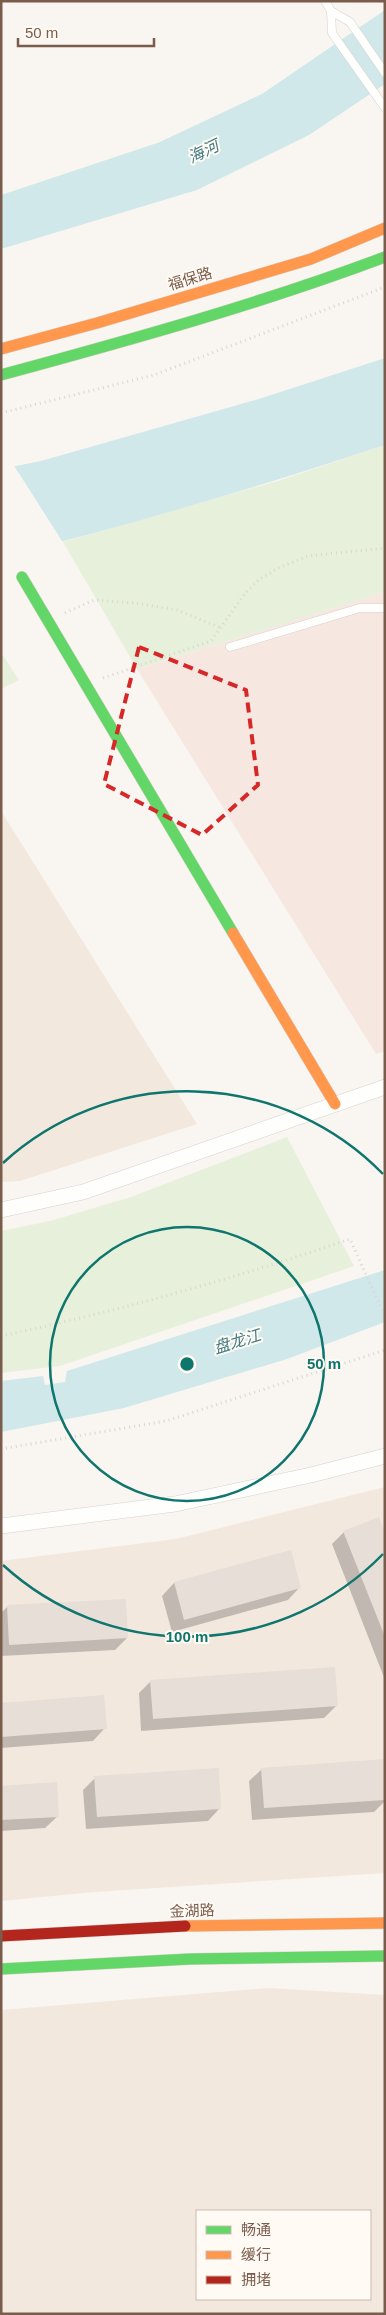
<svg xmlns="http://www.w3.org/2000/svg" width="386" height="2315" viewBox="0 0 386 2315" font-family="Helvetica,'Noto Sans SC',sans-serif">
<rect width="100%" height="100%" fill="#f9f5f0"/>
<path fill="#f2e8de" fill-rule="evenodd" d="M1 811 197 1124 20 1181 1 1182Z
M385 1487V1873L94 1892 1 1901V1561L176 1539Z
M268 1988 385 1995V2314H1V2010ZM197 2211H370V2299H197Z"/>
<path fill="#f6e8e1" d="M385 592V1051L376 1054 137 669Z"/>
<path fill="#e7f0db" d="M385 445V592L137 669 63 542 281 480Z
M1 652 19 680 1 689Z
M287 1137 354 1266 60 1366 1 1373V1231L50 1221 131 1197Z"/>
<path fill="#d0e8ea" d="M385 10V84L309 135 197 190 1 249V195L160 142 262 94Z
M385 358V445C258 487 131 525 1 557V469L41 461 262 398Z
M385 1270V1322L287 1359 124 1408 1 1432V1381L43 1376 45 1385 65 1382 67 1371Z"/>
<path fill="#f9f5f0" d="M13 464 64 544 1 559V466Z"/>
<path fill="#0003" d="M344 1532 385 1535V1680L332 1544Z
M174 1583 300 1587 288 1600 172 1632 162 1596Z
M7 1607 127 1638 115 1650 1 1656V1613Z
M151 1681 336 1706 324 1718 141 1731 139 1693Z
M1 1704 105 1728 93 1741 1 1748Z
M262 1769 385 1770V1801L374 1812 252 1820 249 1781Z
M95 1778 220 1808 208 1821 86 1829 83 1790Z
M1 1787 58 1816 45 1828 1 1831Z"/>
<path fill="#e6ded7" d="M379 1517 385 1532V1637L343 1531Z
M291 1550 301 1588 184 1620 174 1582Z
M126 1599 128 1638 9 1645 7 1605Z
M335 1667 338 1706 153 1719 150 1680Z
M104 1695 107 1729 1 1737V1703Z
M385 1759V1800L264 1808 261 1768Z
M219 1768 221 1809 97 1817 94 1776Z
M57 1782 59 1817 1 1820V1786Z"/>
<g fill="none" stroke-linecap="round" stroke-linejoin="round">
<defs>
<path id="lane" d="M325 1 331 11 332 33 385 108
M331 11 350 22 385 73
M230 647 360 608H385"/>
<path id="street" d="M1 1210 83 1192 385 1087
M1 1526 175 1504 311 1475 385 1456"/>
<path id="fast" d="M1 375C130 340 260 304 385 257
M22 577 233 933
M1 1969 190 1959 385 1956"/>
<path id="slow" d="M1 349 97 323 311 259 385 228
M233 933 335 1104
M185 1926 385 1923"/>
<path id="jam" d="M1 1936 185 1926"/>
</defs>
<use href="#lane" stroke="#d7d1cb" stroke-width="9"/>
<use href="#street" stroke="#d7d1cb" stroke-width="16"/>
<use href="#fast" stroke="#d9d2cb" stroke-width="12"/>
<use href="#slow" stroke="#d9d2cb" stroke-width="12"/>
<use href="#jam" stroke="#d9d2cb" stroke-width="12"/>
<path stroke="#dcd5d0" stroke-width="3" stroke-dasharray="1 4" stroke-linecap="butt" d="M1 413 154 375 385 287
M65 613 94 600 135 603 177 610 221 628
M103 678 211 641 246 592 260 579 278 568 308 556 385 548
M1 1336C119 1311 236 1278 350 1239L385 1317
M1 1449 166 1421 385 1350"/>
<use href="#lane" stroke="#fefefd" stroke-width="8"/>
<use href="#street" stroke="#fefefd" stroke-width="15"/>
<use href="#fast" stroke="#63d668" stroke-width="11"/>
<use href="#slow" stroke="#ff974d" stroke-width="11"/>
<use href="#jam" stroke="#b3261e" stroke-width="11"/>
</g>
<path fill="none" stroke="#d62828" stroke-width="4" stroke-dasharray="10 6" stroke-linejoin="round" d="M139 647 246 690 258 785 202 835 104 784Z"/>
<g fill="none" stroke="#0f766e" stroke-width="2.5">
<circle cx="187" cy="1364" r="137"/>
<path d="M383 1554A273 273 0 0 1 3 1565M3 1163A273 273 0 0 1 383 1174"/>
</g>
<g text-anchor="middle" stroke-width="4" stroke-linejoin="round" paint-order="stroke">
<g font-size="15" fill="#7a5c4d" stroke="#fffaf3">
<text transform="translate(190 279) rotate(-17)" y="5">福保路</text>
<text transform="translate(192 1911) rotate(-2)" y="5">金湖路</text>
</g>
<g font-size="16" font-style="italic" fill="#437c86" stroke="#fffaf3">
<text transform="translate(203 151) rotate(-26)" y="6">海河</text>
<text transform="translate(237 1341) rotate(-17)" y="6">盘龙江</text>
</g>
</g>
<circle cx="187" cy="1364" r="8" fill="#0f766e" stroke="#fffaf3" stroke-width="2.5"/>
<g font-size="15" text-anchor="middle" font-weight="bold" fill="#0f766e" stroke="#fffaf3" stroke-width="4" stroke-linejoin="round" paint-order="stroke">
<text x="324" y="1369">50 m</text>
<text x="187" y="1642">100 m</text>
</g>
<rect width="386" height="2315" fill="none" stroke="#7a5c4d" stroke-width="5"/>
<rect x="196" y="2210" width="175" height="90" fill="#fffaf3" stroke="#cabbb1"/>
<rect x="206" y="2226" width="25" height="8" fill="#63d668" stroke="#cabbb1"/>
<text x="241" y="2235" font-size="15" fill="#7a5c4d">畅通</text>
<rect x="206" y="2251" width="25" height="8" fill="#ff974d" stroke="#cabbb1"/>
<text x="241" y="2260" font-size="15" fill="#7a5c4d">缓行</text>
<rect x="206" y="2276" width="25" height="8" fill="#b3261e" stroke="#cabbb1"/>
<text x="241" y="2285" font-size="15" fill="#7a5c4d">拥堵</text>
<path d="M18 38v8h136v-8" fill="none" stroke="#7a5c4d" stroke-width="2.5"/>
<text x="25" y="38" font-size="15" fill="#7a5c4d" stroke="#fffaf3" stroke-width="4" paint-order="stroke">50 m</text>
</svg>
